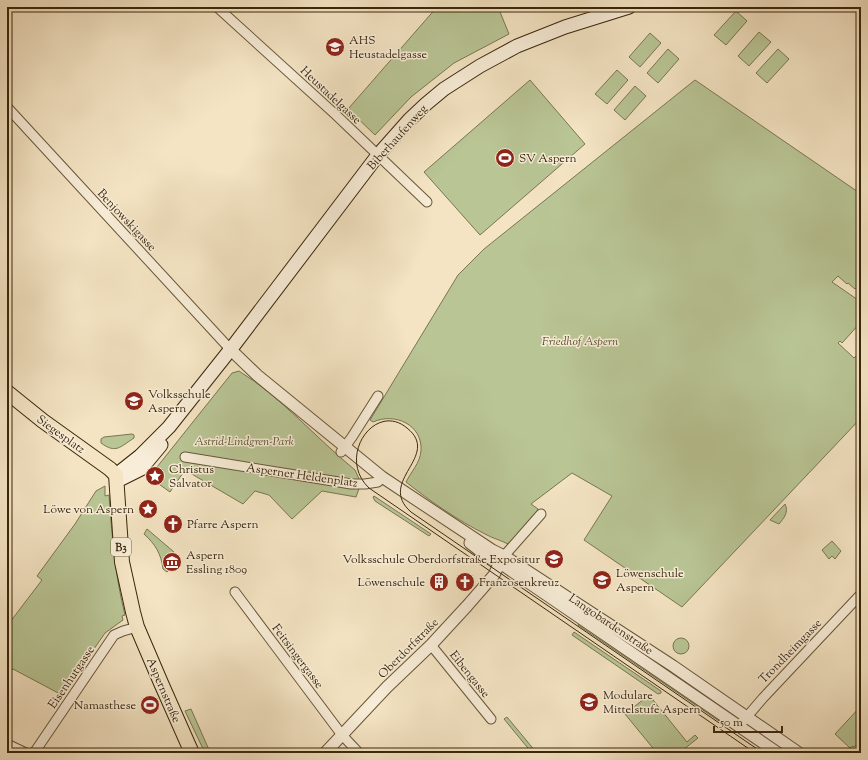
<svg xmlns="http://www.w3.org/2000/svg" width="868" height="760" viewBox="0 0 868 760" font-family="'Sorts Mill Goudy',serif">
<rect width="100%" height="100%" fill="#f4e4c3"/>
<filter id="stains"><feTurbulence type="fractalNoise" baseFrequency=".005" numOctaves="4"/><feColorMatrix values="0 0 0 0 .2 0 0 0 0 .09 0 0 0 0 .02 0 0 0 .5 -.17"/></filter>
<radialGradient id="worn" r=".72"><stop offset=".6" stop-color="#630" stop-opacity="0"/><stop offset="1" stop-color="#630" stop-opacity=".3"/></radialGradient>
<path fill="#b9c595" stroke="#797650" d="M437 7H498L509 34 454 63 411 97 375 135 348 109Z
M736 11 747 21 726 45 714 35Z
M759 32 771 42 749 66 738 56Z
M650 33 661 43 640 67 629 57Z
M668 49 679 59 658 83 647 73Z
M778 49 789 59 767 83 756 73Z
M617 70 628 80 607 104 595 94Z
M530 80 585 144 480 235 424 172Z
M695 80 861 194V292L856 288 855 289 848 283 847 284 838 276 832 282 861 302V322L842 343 840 341 838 343 854 358 856 356 861 360V418L682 607 584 540 612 496 572 473 531 504 538 509C535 520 516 535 508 544 500 540 492 538 485 534 457 520 430 501 406 482 411 472 420 463 421 451 423 425 395 412 373 422L370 420 458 275 484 249Z
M635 86 646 96 625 120 614 110Z
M239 371C281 397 316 438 355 470L361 483 356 497 322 491 292 519 269 495 255 491 243 504 185 470 170 492 149 477 232 373Z
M132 434 134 435V438C120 447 116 454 101 443V439L104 437Z
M105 486V496L109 495C112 536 115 576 125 615L122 616 123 620 105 633 62 695 13 669 7 672V626L42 580 37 576 75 524 96 491Z
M374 496 431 534 429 536 375 501 373 497Z
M785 504C789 512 784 518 779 524L770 520Z
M147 529 174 552 164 563V566L169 570 167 572 163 569C161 553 155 544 144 534Z
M832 541 841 551 835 559 832 556 829 559 822 550Z
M579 623 722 717 719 721 578 625Z
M574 632 661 691V693L658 694 572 635Z
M673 646a8 8 0 1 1 16 0a8 8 0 1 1-16 0Z
M649 695 687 742 695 735 698 738 679 753H657L625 714Z
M861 706V750L856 745 854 747 853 746 850 748 835 734Z
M191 709 210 752V753H205L185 711Z
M507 717 536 752 532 753 504 719Z"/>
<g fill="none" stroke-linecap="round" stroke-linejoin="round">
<defs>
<path id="minor" d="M217 7 336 115 427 202
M7 107 230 349
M341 452 352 437 378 396
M185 457 351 484H365L378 482 382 477
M504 556 541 514
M235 592 342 735 359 753
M431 645 491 719
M739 726 763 698 861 594
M7 744 26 753
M34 753 114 635 123 631 137 627"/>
<path id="tertiary" d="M230 349 257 375 382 477 492 550 504 556 673 666 799 753
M470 543 488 557 500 563 778 753
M325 753 387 687 431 645 467 606 494 575 502 558"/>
<path id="secondary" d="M116 475 140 456 169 427 234 345 378 155 409 120 426 104 444 89 480 66 517 46 565 27 629 7
M117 481 141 469 161 445"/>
<path id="primary" d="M7 392 43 421 110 469 116 475 122 562 133 612 137 627 161 683 192 753"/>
</defs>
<use href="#minor" stroke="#685639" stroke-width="11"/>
<use href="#tertiary" stroke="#685639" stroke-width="13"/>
<use href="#secondary" stroke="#39260b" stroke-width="15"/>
<use href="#primary" stroke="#39260b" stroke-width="16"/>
<use href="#minor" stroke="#f8edd8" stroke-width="9"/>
<use href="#tertiary" stroke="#f8edd8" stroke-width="11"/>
<use href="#secondary" stroke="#f8edd8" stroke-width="13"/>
<use href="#primary" stroke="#f4e4c3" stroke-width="14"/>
<path stroke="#39260b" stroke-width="1" d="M755 753 369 488C336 457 375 401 407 428 442 456 376 481 411 512L763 753"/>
</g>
<defs>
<symbol id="school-disc" viewBox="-11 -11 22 22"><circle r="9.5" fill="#8f2418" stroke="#f8edd8"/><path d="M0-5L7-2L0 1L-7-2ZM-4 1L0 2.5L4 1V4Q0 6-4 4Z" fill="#fff"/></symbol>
<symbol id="stadium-disc" viewBox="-11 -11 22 22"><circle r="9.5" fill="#8f2418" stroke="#f8edd8"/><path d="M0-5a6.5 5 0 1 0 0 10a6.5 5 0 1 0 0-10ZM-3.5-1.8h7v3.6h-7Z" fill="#fff"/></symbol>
<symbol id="sight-disc" viewBox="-11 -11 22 22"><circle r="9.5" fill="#8f2418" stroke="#f8edd8"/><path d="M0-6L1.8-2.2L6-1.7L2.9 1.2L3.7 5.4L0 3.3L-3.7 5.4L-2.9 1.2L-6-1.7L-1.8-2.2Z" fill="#fff"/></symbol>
<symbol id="church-disc" viewBox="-11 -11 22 22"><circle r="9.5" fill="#8f2418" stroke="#f8edd8"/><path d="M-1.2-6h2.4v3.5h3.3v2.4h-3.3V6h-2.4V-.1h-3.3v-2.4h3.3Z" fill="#fff"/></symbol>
<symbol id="museum-disc" viewBox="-11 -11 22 22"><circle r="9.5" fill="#8f2418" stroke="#f8edd8"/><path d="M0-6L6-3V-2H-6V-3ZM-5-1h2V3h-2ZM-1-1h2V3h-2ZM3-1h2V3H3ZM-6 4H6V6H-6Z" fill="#fff"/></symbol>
<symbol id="building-disc" viewBox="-11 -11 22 22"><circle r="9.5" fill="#8f2418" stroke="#f8edd8"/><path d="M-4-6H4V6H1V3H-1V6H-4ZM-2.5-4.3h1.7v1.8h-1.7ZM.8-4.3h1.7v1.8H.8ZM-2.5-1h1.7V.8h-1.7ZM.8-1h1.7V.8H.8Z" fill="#fff"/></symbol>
</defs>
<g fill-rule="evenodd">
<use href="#school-disc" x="324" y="36" width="22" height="22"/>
<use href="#stadium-disc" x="494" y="147" width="22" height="22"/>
<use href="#school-disc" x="123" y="390" width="22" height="22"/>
<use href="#sight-disc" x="144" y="465" width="22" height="22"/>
<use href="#sight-disc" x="137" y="498" width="22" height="22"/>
<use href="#church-disc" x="162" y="513" width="22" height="22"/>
<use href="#school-disc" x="543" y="548" width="22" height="22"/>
<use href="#museum-disc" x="161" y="551" width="22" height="22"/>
<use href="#school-disc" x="591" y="569" width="22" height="22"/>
<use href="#building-disc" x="428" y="571" width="22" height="22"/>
<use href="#church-disc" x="454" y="571" width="22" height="22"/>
<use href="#school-disc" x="578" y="691" width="22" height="22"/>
<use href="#stadium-disc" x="139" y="694" width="22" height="22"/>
</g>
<g text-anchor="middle" stroke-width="3" stroke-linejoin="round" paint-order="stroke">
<rect fill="#f8edd8" stroke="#726248" stroke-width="1" x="111" y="538" width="20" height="18" rx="3"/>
<g font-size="11" font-weight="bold" fill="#39260b">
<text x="121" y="551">B3</text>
</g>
<g font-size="12" fill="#39260b" stroke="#f8edd8" text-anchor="start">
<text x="349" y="44">AHS<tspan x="349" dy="14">Heustadelgasse</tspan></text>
<text x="519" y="162">SV Aspern</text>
<text x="148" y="398">Volksschule<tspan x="148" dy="14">Aspern</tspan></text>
<text x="169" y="473">Christus<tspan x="169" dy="14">Salvator</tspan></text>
<text x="134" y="513" text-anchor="end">Löwe von Aspern</text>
<text x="187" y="528">Pfarre Aspern</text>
<text x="186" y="559">Aspern<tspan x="186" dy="14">Essling 1809</tspan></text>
<text x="540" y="563" text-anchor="end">Volksschule Oberdorfstraße Expositur</text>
<text x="616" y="577">Löwenschule<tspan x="616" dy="14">Aspern</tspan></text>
<text x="425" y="586" text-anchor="end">Löwenschule</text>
<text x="479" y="586">Franzosenkreuz</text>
<text x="603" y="699">Modulare<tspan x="603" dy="14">Mittelstufe Aspern</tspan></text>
<text x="136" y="709" text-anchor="end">Namasthese</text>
</g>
<g font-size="12" fill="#39260b" stroke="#f8edd8">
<text transform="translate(331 95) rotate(43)" y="4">Heustadelgasse</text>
<text transform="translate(397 137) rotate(-48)" y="4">Biberhaufenweg</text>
<text transform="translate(127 220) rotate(47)" y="4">Benjowskigasse</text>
<text transform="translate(61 434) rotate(36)" y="4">Siegesplatz</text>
<text transform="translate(302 475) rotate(8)" y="4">Asperner Heldenplatz</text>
<text transform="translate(611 624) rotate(34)" y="4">Langobardenstraße</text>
<text transform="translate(408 648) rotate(-45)" y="4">Oberdorfstraße</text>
<text transform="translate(790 651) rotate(-46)" y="4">Trondheimgasse</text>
<text transform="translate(298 656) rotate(53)" y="4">Feitsingergasse</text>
<text transform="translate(470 674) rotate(51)" y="4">Eibengasse</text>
<text transform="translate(71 677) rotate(-56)" y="4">Eisenhutgasse</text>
<text transform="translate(164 690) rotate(67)" y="4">Aspernstraße</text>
</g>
<g font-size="12" font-style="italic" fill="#594e2e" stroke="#f8edd8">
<text x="580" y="345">Friedhof Aspern</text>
<text x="244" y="445">Astrid-Lindgren-Park</text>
</g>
</g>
<rect width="868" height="760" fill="none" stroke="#f4e4c3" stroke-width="24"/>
<rect x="8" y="8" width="852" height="744" fill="none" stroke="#39260b" stroke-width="2"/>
<rect x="12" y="12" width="844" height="736" fill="none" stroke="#39260b"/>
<path d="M714 726v6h68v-6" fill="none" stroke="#39260b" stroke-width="2"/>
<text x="720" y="726" font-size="12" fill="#39260b" stroke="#f8edd8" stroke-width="3" paint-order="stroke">50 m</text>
<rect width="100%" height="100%" filter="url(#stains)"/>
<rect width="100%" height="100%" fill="url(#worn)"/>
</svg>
